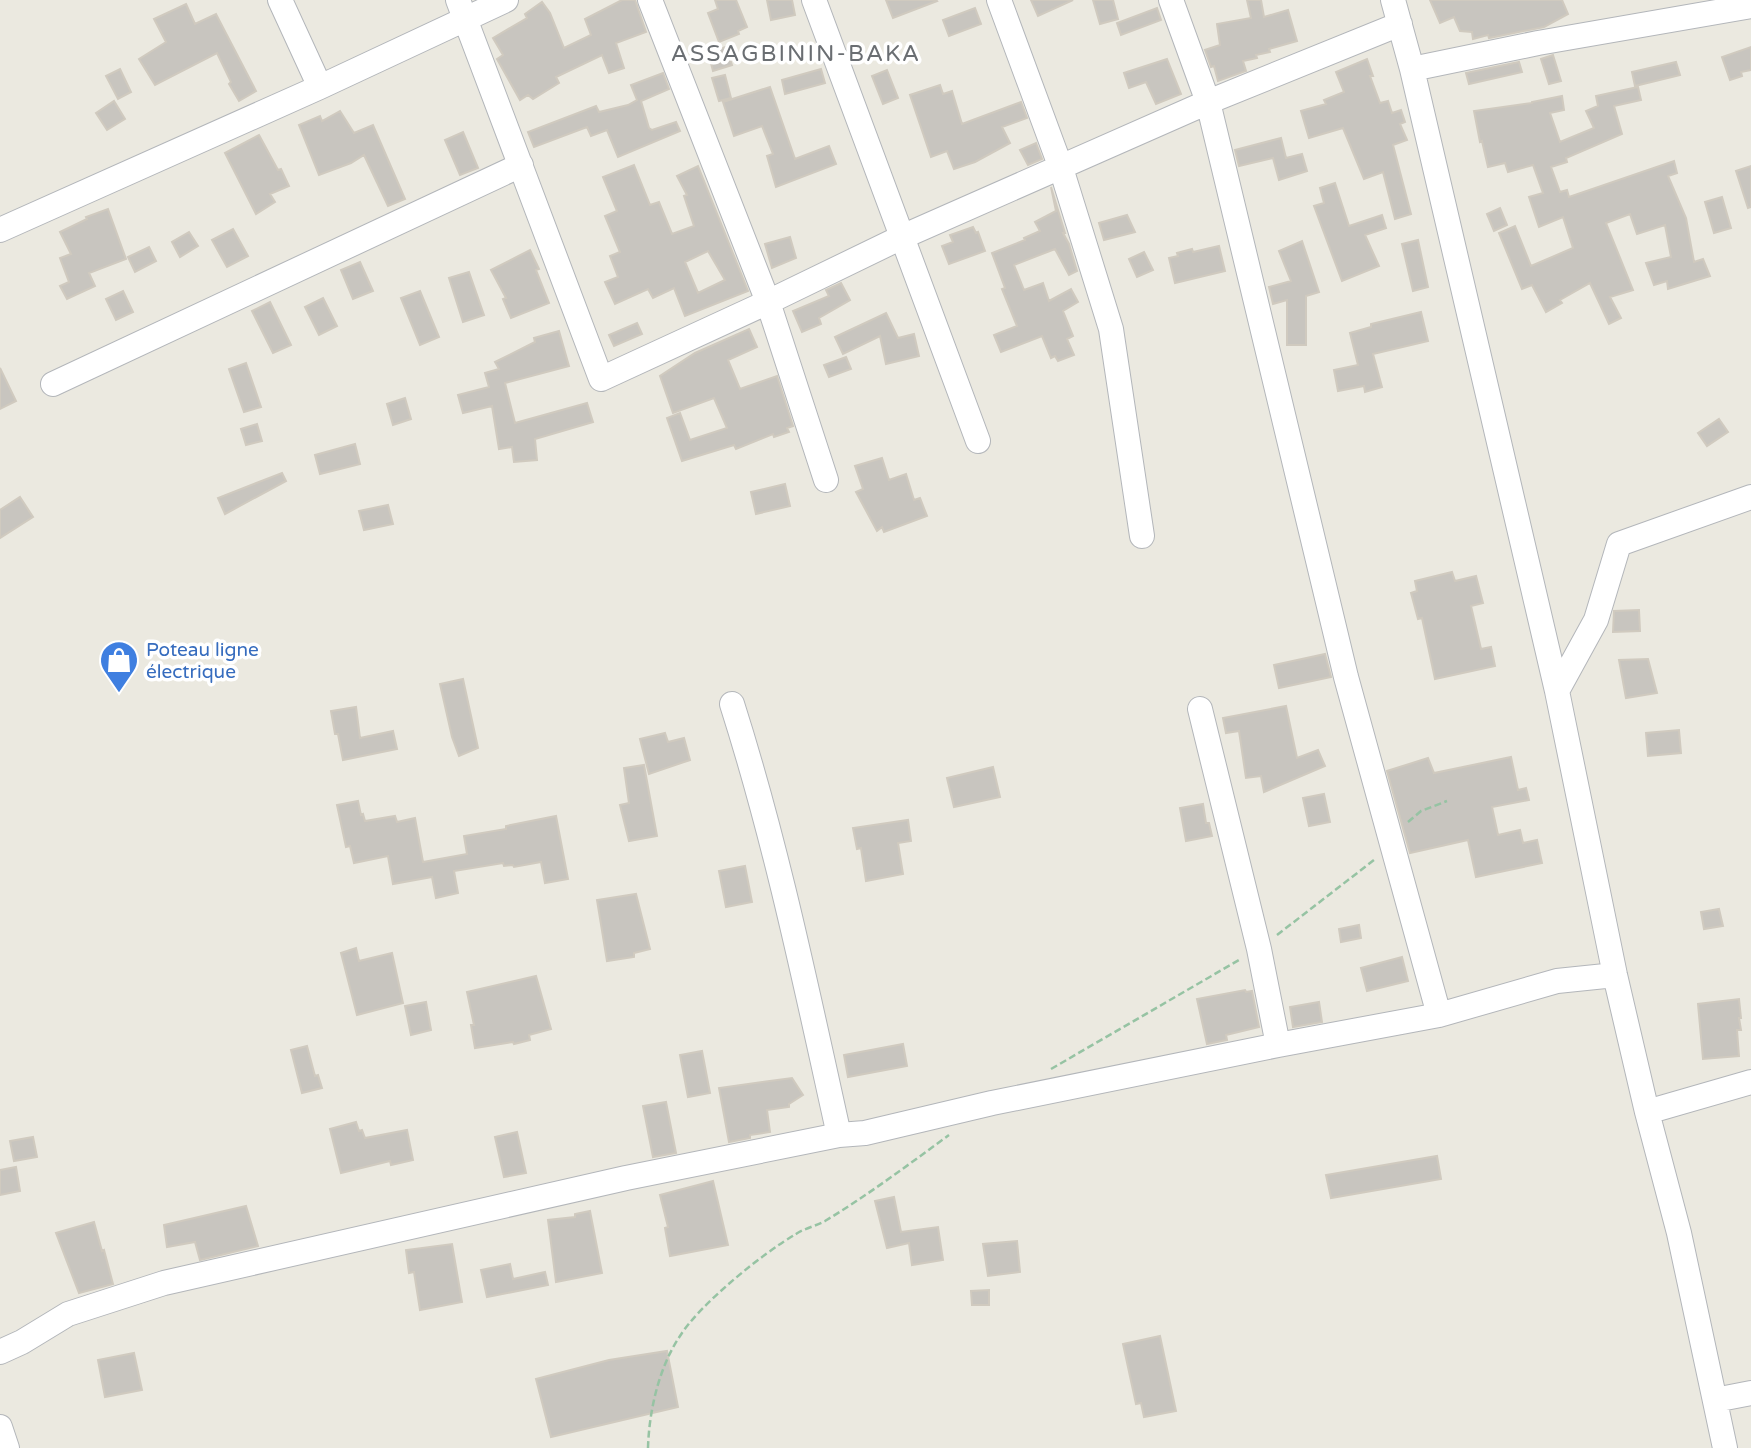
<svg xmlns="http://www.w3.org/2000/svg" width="1751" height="1448" viewBox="0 0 1751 1448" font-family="'Varela Round',sans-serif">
<rect width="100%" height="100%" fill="#ebe9e0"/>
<path fill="#c8c5bf" stroke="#d0cabf" stroke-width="2" fill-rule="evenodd" d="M622 0H635L646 32 616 43 624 68 609 73 602 55 556 77 559 83 533 99 528 95 520 100 497 59 503 55 493 38 527 18 525 14 542 2 550 13 564 48 591 35 585 19Z
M715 0H736L747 27 738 31 739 34 719 42 708 13 718 9Z
M767 0H792L795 15 771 20Z
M886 0H936L937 1 893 18Z
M1031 0H1073L1038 16Z
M1093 0H1113L1118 19 1100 24Z
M1247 0H1261L1264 17 1288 10 1297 41 1269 49 1270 52 1256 55 1257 58 1243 61 1246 71 1218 81 1214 66 1211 67 1205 50 1220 45 1217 24 1251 18Z
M1430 0H1562L1568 14 1544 27 1489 38 1488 35 1473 39 1472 32 1460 31 1454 17 1440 23Z
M186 4 195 24 216 14 256 91 239 101 229 84 231 82 217 53 155 85 139 59 166 42 154 19Z
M975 8 981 24 949 36 943 20Z
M1157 8 1161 20 1121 35 1117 23Z
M726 47 732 65 713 71 708 52Z
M1751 47V70L1741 72 1742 76 1730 80 1722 57Z
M1553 55 1561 81 1549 84 1541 59Z
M1167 59 1181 94 1156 104 1146 82 1129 88 1124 73Z
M1367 59 1373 76H1370L1380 103 1388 101 1392 113 1401 110 1405 122 1400 124 1407 140 1393 145 1411 214 1395 219 1383 172 1364 179 1343 128 1309 138 1301 111 1326 104 1324 100 1344 92 1336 72Z
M1519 62 1522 72 1469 84 1466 73Z
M1676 62 1680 75 1635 86 1632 72Z
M120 69 131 92 118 99 106 76Z
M821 69 825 83 785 94 782 80Z
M887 70 898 98 883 104 872 76Z
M663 73 669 89 641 101 649 128 652 130 676 122 680 131 618 157 607 130 591 136 587 127 534 147 528 132 596 106 599 112 628 105 637 100 631 85Z
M725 75 731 98 719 101 712 78Z
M940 85 943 94 952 91 962 124 1021 102 1027 118 1002 127 1010 143 975 162 954 169 947 151 931 157 910 95Z
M770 87 795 159 829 146 836 164 776 187 767 156 773 154 762 126 734 136 723 102Z
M1638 87 1641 100 1614 106 1622 134 1566 158 1567 162 1551 167 1560 192 1567 190 1569 197 1674 161 1677 173 1668 176 1686 218 1694 262 1703 259 1710 276 1668 289 1667 281 1654 285 1646 263 1671 257 1665 225 1637 234 1630 214 1606 223 1633 290 1610 297 1621 318 1609 324 1590 283 1560 300 1562 303 1546 312 1532 285 1522 289 1499 233 1515 226 1531 266 1573 248 1563 217 1539 227 1529 197 1543 193 1533 165 1508 172 1505 163 1488 167 1482 141 1480 142 1474 111 1532 103V102L1562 96 1564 110 1550 113 1560 142 1594 128 1586 111 1598 106 1596 96Z
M114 101 125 119 107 130 96 113Z
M340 111 354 133 373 125 405 199 388 206 364 155 351 163 319 175 299 125 320 116 322 121Z
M463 132 478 168 460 175 445 140Z
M259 135 278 170 281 169 289 186 270 194 275 202 256 214 225 153Z
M1281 138 1286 158 1302 154 1307 171 1279 180 1273 158 1239 166 1235 150Z
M1036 143 1042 159 1028 165 1020 150Z
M634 165 650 205 659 202 672 234 694 226 684 196 687 195 677 176 698 166 748 291 685 316 674 288 653 298 648 289 615 304 605 282 618 277 610 256 620 252 605 216 617 211 603 177ZM708 251 725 280 698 293 685 262Z
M1751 166V207L1748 208 1736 171Z
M1335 183 1349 226 1382 215 1386 228 1365 235 1379 266 1342 281 1314 206 1324 203 1320 188Z
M1051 187 1065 233H1063L1069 244 1077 271 1069 275 1055 249 1014 265 1024 290 1043 283 1049 301 1071 289 1078 302 1063 311 1073 336 1067 339 1074 355 1058 361 1055 356 1051 358 1042 336 1001 352 994 335 1017 326 1002 289 1005 288 992 253 1025 240 1024 238 1040 231 1035 222 1056 211Z
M1722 197 1731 228 1714 233 1705 202Z
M1500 208 1507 225 1494 231 1487 214Z
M108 209 126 259 89 273 95 286 67 299 60 286 69 282 60 258 71 254 60 232 87 219 86 217Z
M1127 215 1135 232 1104 240 1099 223Z
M973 227 976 233 978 232 985 251 949 264 942 246 953 242 950 235Z
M233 229 248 256 227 267 212 240Z
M189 232 198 246 180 257 172 242Z
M790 237 796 258 772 268 765 244Z
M1418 240 1428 287 1413 291 1402 244Z
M1302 241 1319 292 1306 296V345H1287V300L1273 304 1269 287 1291 281 1279 251Z
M1219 246 1225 271 1175 283 1169 258 1178 256 1177 253 1192 249 1193 252Z
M149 247 156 261 135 272 128 257Z
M530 250 539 269 536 270 549 303 511 318 503 299 506 298 491 270Z
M1144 252 1153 270 1137 277 1129 259Z
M360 262 373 291 353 299 341 270Z
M469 272 484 315 463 322 449 278Z
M841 283 850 300 819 318 821 324 802 332 793 311 829 296 826 290Z
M123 291 133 312 116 320 106 299Z
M420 291 439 337 420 345 401 298Z
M323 298 337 326 319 335 305 307Z
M270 302 291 345 273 353 252 311Z
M1421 312 1428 341 1373 354 1382 387 1365 392 1364 386 1338 391 1334 370 1358 365 1350 333 1371 327V324Z
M886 313 898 338 914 334 919 356 886 364 880 336 843 354 835 337Z
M637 323 642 334 614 346 609 335Z
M749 329 757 347 728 360 740 389 777 376 793 426 787 428 789 432 774 437 773 434 736 449 734 445 682 461 667 418 680 413 690 440 727 428 714 398 673 413 660 376 695 353Z
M559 331 569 366 505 383 515 423 587 403 593 422 535 439 537 460 514 462 512 447 499 449 492 406 463 413 458 395 489 387 485 373 499 369 495 362 535 342 534 338Z
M846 357 851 369 829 377 824 365Z
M246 363 261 407 244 412 229 369Z
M0 368 16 401 0 409Z
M405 398 411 419 393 425 387 404Z
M1719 419 1728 432 1707 446 1698 433Z
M257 424 262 441 246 445 241 429Z
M355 444 360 464 320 474 315 455Z
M882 458 889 480 906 474 914 500 920 498 927 516 884 532 882 527 877 531 856 492 863 489 855 466Z
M282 473 286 481 225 514 218 498Z
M785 484 790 506 756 514 751 492Z
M20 497 33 517 0 538V510Z
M388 505 393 524 364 530 359 511Z
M1452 572 1455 581 1476 576 1483 603 1471 606 1481 649 1491 647 1495 666 1435 679 1422 618 1418 619 1411 593 1417 591 1415 581Z
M1639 610 1640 631 1613 632 1614 611Z
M1325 654 1331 677 1279 688 1274 665Z
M1648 659 1657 693 1626 698 1619 660Z
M463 679 478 748 459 756 452 737 440 684Z
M1286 706 1297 758 1318 750 1325 766 1264 792 1261 776 1246 778 1239 731 1226 733 1223 718Z
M356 707 360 738 393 731 397 749 343 760 338 734H335L331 711Z
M1679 730 1681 753 1648 756 1646 733Z
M665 733 668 742 684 738 690 760 649 774 640 739Z
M1511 757 1518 790 1526 788 1529 800 1492 807 1498 835 1520 830 1523 843 1537 840 1542 863 1476 877 1468 840 1410 853 1387 771 1428 758 1434 773Z
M644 765 657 836 629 841 620 805 629 803 624 768Z
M993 767 1000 797 954 807 947 778Z
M1324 794 1330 822 1309 826 1303 798Z
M358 801 361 815 363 814 365 821 395 816 397 822 415 818 423 862 467 854 464 836 506 829V826L556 816 568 879 545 883 541 862 514 867 513 865 504 866 503 863 454 871 458 893 436 898 432 877 393 884 388 856 354 863 350 846 346 847 337 805Z
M1203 804 1206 823H1209L1212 836 1186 841 1180 808Z
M908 820 911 841 898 843 903 874 866 881 861 848 857 849 853 828Z
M745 866 752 902 726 907 719 871Z
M636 894 650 949 634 953V957L607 961 597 900Z
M1719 909 1723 926 1704 929 1701 912Z
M1359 925 1361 938 1341 942 1339 929Z
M356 948 359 961 392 953 403 1003 357 1015 341 953Z
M1402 957 1408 981 1367 991 1361 968Z
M536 976 551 1029 529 1035 530 1040 514 1044 513 1042 475 1048 471 1025H474L467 992Z
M1245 990 1246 992 1252 991 1259 1027 1226 1035 1227 1040 1207 1044 1197 999Z
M1739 999 1741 1018H1739L1741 1030H1737L1739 1056 1703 1059 1698 1004Z
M426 1002 431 1030 411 1035 405 1006Z
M1319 1002 1322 1022 1293 1027 1290 1007Z
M903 1044 907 1066 848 1077 844 1055Z
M307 1046 315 1076 318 1075 322 1088 302 1093 291 1050Z
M702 1051 710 1093 688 1097 680 1055Z
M792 1078 803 1095 789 1104V1107L767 1110 770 1132 750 1135V1138L729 1142 719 1088Z
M666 1102 676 1153 653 1157 643 1106Z
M356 1122 359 1131 362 1130 365 1138 407 1130 413 1160 391 1165 390 1161 341 1173 330 1129Z
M517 1132 526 1173 504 1177 495 1137Z
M33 1137 37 1157 14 1161 10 1141Z
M1437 1156 1441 1179 1331 1198 1326 1175Z
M16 1167 20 1191 0 1195V1170Z
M713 1181 728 1245 670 1256 665 1228 668 1227 660 1195Z
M894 1197 901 1232 938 1227 943 1260 912 1265 909 1243 887 1248 875 1201Z
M246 1206 258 1246 200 1260 195 1242 167 1247 164 1225Z
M590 1211 602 1273 556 1282 548 1220 575 1217V1214Z
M94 1222 102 1251 104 1250 113 1284 79 1293 56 1233Z
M1017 1241 1020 1272 988 1276 983 1244Z
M452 1244 462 1302 420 1310 414 1272 409 1273 406 1250Z
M510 1264 513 1279 545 1272 548 1285 487 1297 481 1270Z
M989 1290V1305H972L971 1291Z
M1160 1336 1176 1411 1144 1417 1141 1403 1136 1404 1123 1344Z
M667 1351 678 1407 551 1437 536 1379 609 1360Z
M134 1353 142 1390 105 1397 98 1360Z"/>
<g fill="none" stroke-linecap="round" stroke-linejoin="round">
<defs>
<path id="minor" d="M280 0 320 87
M458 0 601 379 768 302 902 237 1208 102 1400 24
M650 0 768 302 826 480
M814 0 978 441
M999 0 1061 168 1111 329 1142 536
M1171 0 1208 102 1346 677 1439 1015
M1393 0 1412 69 1557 691 1615 975 1647 1112 1679 1233 1725 1448
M1412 69 1538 43 1751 6
M0 230 320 87 506 0
M53 384 521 165
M1557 691 1596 620 1619 544 1751 497
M732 704C777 845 807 991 839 1135
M1200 709 1259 949 1278 1045
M1647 1112 1751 1082
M0 1352 22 1342 68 1314 164 1283 626 1178 839 1135 865 1133 992 1103 1278 1045 1439 1015 1557 981 1615 975
M1715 1400 1751 1393
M0 1427 7 1448"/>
</defs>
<use href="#minor" stroke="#b3b6ba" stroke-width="26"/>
<path stroke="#96c3a3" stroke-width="2.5" stroke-dasharray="7 3.5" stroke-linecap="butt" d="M1408 822 1421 811 1447 801
M1277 935 1374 860
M1051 1069 1239 960
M648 1448C649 1411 659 1367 680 1336 700 1304 763 1253 796 1234 805 1228 816 1226 825 1221 868 1195 908 1165 949 1135"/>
<use href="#minor" stroke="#fff" stroke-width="24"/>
</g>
<defs>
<symbol id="shop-pin" viewBox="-11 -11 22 30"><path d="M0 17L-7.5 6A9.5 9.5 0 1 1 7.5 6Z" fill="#3f7fe0" stroke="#fff"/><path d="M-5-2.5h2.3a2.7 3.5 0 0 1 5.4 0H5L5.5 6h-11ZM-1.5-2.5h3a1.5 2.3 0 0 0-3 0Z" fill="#fff"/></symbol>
</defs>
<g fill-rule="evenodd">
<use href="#shop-pin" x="97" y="638" width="44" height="60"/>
</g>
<g text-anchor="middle" stroke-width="7" stroke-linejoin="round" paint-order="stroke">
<g font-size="19" fill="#366cbe" stroke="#fff" text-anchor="start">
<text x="146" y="656">Poteau ligne<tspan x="146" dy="22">électrique</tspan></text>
</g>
<g font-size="23" letter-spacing="2" fill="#6a6e72" stroke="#fff">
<text x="796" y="61">ASSAGBININ-BAKA</text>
</g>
</g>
</svg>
